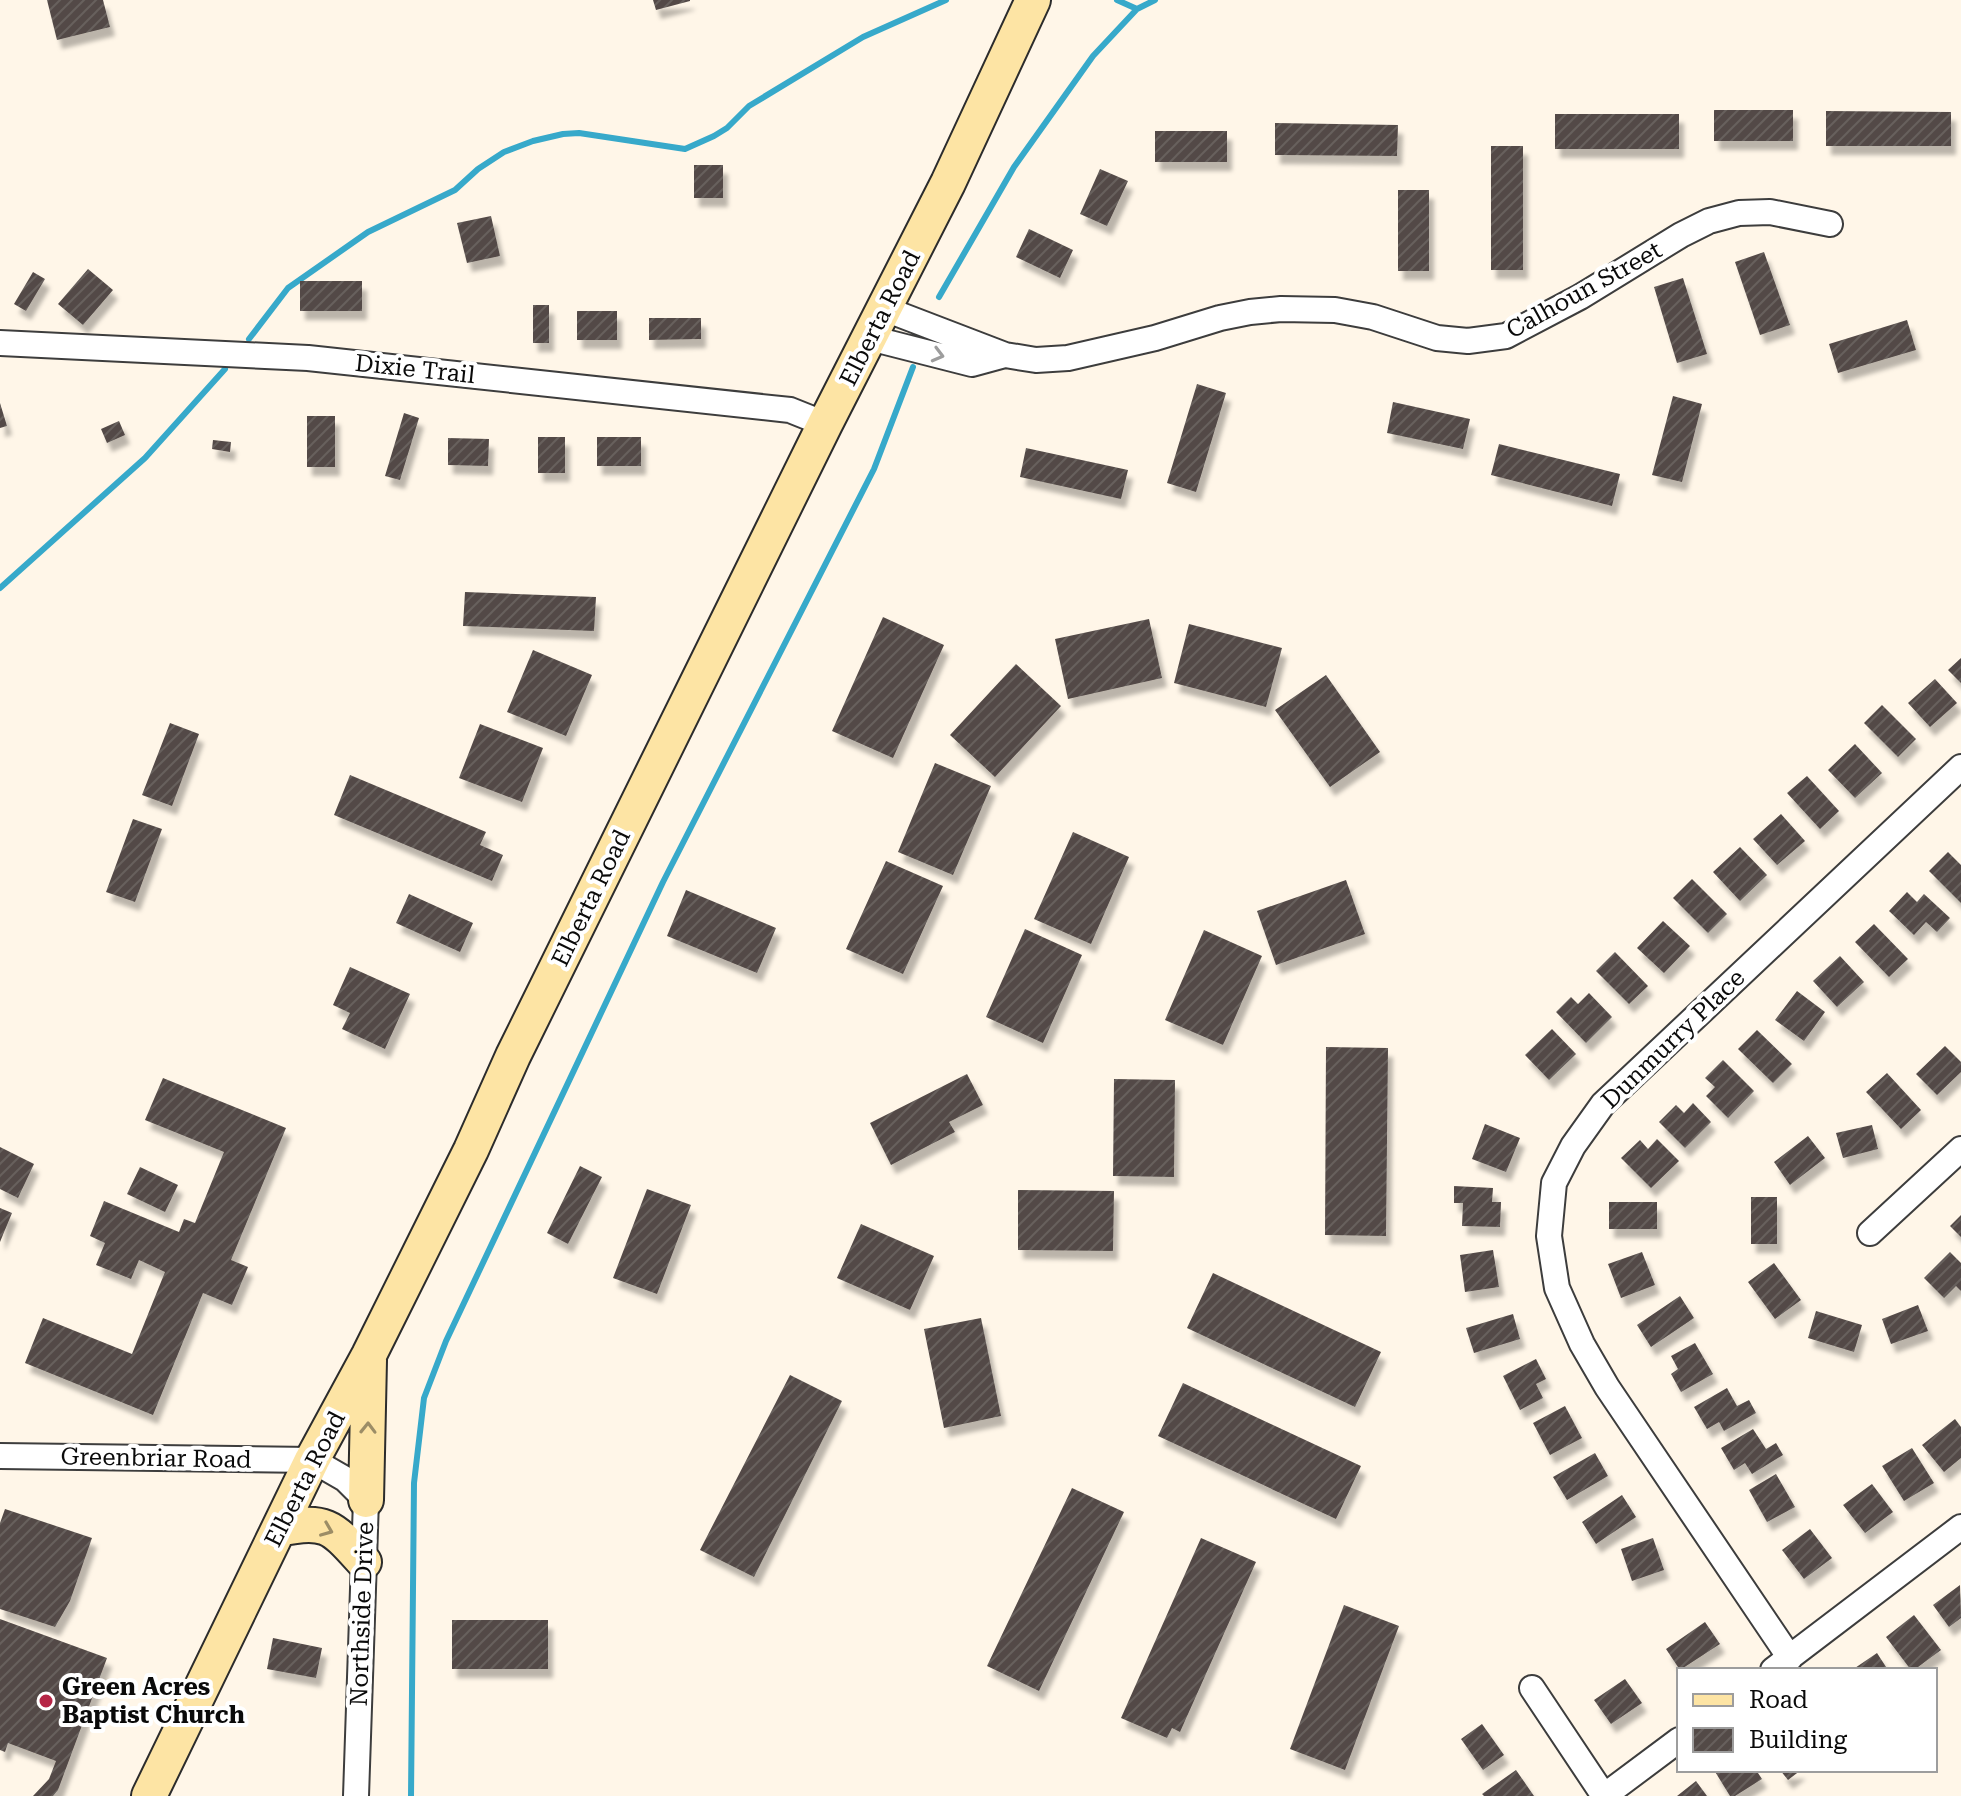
<svg xmlns="http://www.w3.org/2000/svg" width="1961" height="1796" viewBox="0 0 1961 1796" font-family="'Roboto Serif',serif">
<defs>
<pattern id="building-hatch" width="6" height="6" patternUnits="userSpaceOnUse" patternTransform="scale(2)"><rect width="6" height="6" fill="#534a47"/><path d="M-1 1l2-2M0 6l6-6M5 7l2-2" fill="none" stroke="#67605d"/></pattern>
<filter id="shadow"><feDropShadow dx="5" dy="9" stdDeviation="2" flood-color="#0004"/></filter>
</defs>
<rect width="100%" height="100%" fill="#fff6e8"/>
<g fill="none" stroke-linecap="round" stroke-linejoin="round">
<path stroke="#37a9ca" stroke-width="6" d="M1117 0 1137 9
M939 297 1014 167 1093 56 1137 9 1155 0
M249 339 288 288 368 232 455 190 478 169 504 152 533 141 563 134 579 133 685 149 714 136 727 128 749 106 863 37 946 0
M0 588 145 458 225 369
M411 1796 414 1483 424 1398 446 1341 663 882 874 469 913 367"/>
</g>
<path fill="url(#building-hatch)" filter="url(#shadow)" d="M47 0H103L110 27 57 40Z
M653 0H690V1L656 10Z
M1714 110H1793V141H1714Z
M1826 111 1951 112V146H1826Z
M1555 114H1679V149H1555Z
M1275 123 1398 125 1397 156 1275 155Z
M1155 131H1227V162H1155Z
M1491 146H1523V270H1491Z
M694 165H723V198H694Z
M1100 169 1128 181 1107 226 1080 214Z
M1398 190H1429V271H1398Z
M491 216 500 256 467 263 457 223Z
M1029 229 1073 250 1060 278 1016 257Z
M1764 252 1790 325 1760 335 1735 262Z
M88 269 113 290 83 325 58 304Z
M33 272 45 279 26 311 14 304Z
M1683 278 1707 354 1677 363 1654 287Z
M300 281H362V311H300Z
M533 305H549V343H533Z
M577 311H617V340H577Z
M649 318H701V339L649 340Z
M1907 320 1916 350 1838 373 1829 344Z
M1197 384 1226 393 1196 492 1167 483Z
M1673 396 1702 404 1682 482 1652 475Z
M1393 402 1470 419 1463 449 1387 433Z
M0 403 7 426 0 428Z
M404 413 419 418 400 480 385 476Z
M307 416H335V467H307Z
M119 421 125 435 107 443 101 429Z
M538 437H565V473H538Z
M597 437H641V466H597Z
M448 438 489 439 488 466 448 465Z
M213 440 231 442 230 452 212 449Z
M1499 444 1620 474 1612 506 1491 475Z
M1026 448 1128 470 1121 499 1020 477Z
M465 592 596 597 594 631 463 626Z
M883 617 944 645 893 758 832 731Z
M1149 619 1162 678 1068 699 1055 639Z
M1189 624 1282 648 1266 707 1174 683Z
M533 650 592 675 566 736 507 712Z
M1961 658V683L1948 670Z
M1016 664 1061 706 995 777 950 735Z
M1326 675 1380 752 1330 787 1275 710Z
M1935 679 1957 703 1930 727 1908 703Z
M1882 705 1916 739 1898 757 1864 723Z
M170 723 199 734 172 806 142 795Z
M480 724 543 748 522 802 459 778Z
M1855 744 1882 773 1855 798 1828 770Z
M935 763 991 786 953 875 898 852Z
M350 775 486 832 480 845 503 855 492 881 334 815Z
M1807 776 1839 811 1820 829 1787 793Z
M1781 814 1805 841 1777 865 1753 839Z
M133 819 162 829 135 902 106 892Z
M1073 832 1129 857 1091 944 1034 919Z
M1740 847 1767 875 1740 901 1713 872Z
M1948 852 1961 865V903L1929 871Z
M886 861 943 886 903 974 846 949Z
M1692 879 1727 914 1708 933 1673 898Z
M1346 880 1365 934 1276 965 1257 911Z
M686 890 776 928 757 973 667 936Z
M1907 892 1917 902 1924 894 1950 918 1937 932 1926 922 1914 935 1889 911Z
M409 894 473 923 460 952 396 923Z
M1663 921 1690 946 1664 973 1637 948Z
M1874 924 1908 959 1889 977 1855 942Z
M1025 929 1082 955 1043 1043 986 1017Z
M1204 930 1262 956 1223 1045 1165 1020Z
M1615 952 1648 986 1629 1004 1596 971Z
M1840 956 1864 982 1837 1007 1813 981Z
M350 967 410 994 385 1049 342 1029 350 1013 333 1005Z
M1797 991 1825 1012 1804 1041 1775 1020Z
M1589 993 1612 1017 1586 1043 1556 1012 1571 997 1578 1004Z
M1552 1029 1576 1054 1549 1080 1525 1055Z
M1757 1030 1792 1064 1773 1083 1738 1049Z
M1945 1046 1961 1062V1072L1937 1095 1916 1074Z
M1326 1047 1388 1048 1386 1236 1325 1235Z
M1723 1060 1754 1091 1728 1118 1706 1096 1715 1087 1705 1078Z
M1887 1073 1921 1110 1901 1129 1866 1092Z
M967 1074 983 1105 949 1122 955 1132 891 1165 870 1123Z
M163 1078 286 1128 231 1260 248 1267 232 1305 203 1293 153 1415 25 1363 43 1318 132 1354 165 1272 139 1260 131 1279 96 1265 105 1243 90 1236 104 1201 179 1232 184 1219 195 1223 224 1152 145 1120Z
M1114 1079 1175 1080 1174 1177 1113 1176Z
M1693 1103 1711 1122 1685 1148 1659 1122 1676 1105 1684 1113Z
M1485 1124 1520 1138 1506 1172 1472 1159Z
M1872 1125 1878 1149 1843 1158 1836 1133Z
M1808 1136 1825 1158 1790 1185 1774 1162Z
M1657 1139 1679 1161 1651 1188 1621 1158 1640 1140 1648 1149Z
M0 1147 34 1164 18 1198 0 1189Z
M580 1166 602 1177 568 1244 547 1233Z
M140 1167 178 1185 165 1212 127 1194Z
M1454 1186 1493 1188 1492 1202H1501L1500 1227 1462 1226 1463 1203H1454Z
M647 1189 691 1205 657 1294 613 1278Z
M1018 1190 1114 1191 1113 1251 1018 1250Z
M1751 1197H1777V1244H1751Z
M1609 1202H1657V1229H1609Z
M0 1208 12 1213 0 1242Z
M1961 1215V1237L1950 1226Z
M861 1224 934 1256 910 1310 837 1278Z
M1493 1250 1499 1287 1465 1292 1460 1255Z
M1642 1252 1655 1285 1621 1298 1608 1264Z
M1950 1252 1961 1263V1291L1956 1286 1944 1298 1924 1278Z
M1774 1263 1801 1300 1775 1319 1748 1282Z
M1213 1273 1381 1352 1355 1407 1187 1328Z
M1680 1296 1694 1318 1651 1347 1637 1325Z
M1918 1305 1928 1331 1891 1344 1882 1319Z
M1816 1311 1862 1325 1854 1352 1808 1338Z
M1513 1314 1520 1339 1474 1353 1466 1328Z
M981 1318 1001 1416 944 1428 924 1329Z
M1695 1343 1713 1374 1681 1392 1671 1374 1678 1369 1671 1356Z
M1536 1359 1546 1379 1536 1384 1543 1398 1520 1410 1503 1376Z
M790 1375 842 1401 754 1577 700 1550Z
M1183 1383 1361 1466 1336 1519 1158 1436Z
M1727 1388 1737 1406 1749 1400 1756 1413 1724 1431 1719 1422 1707 1429 1694 1407Z
M1565 1406 1582 1438 1550 1455 1533 1423Z
M1955 1419 1961 1427V1458L1944 1472 1922 1445Z
M1753 1429 1766 1449 1776 1443 1783 1455 1752 1474 1745 1463 1734 1470 1721 1448Z
M1912 1448 1934 1483 1904 1501 1882 1466Z
M1595 1453 1608 1476 1567 1500 1553 1477Z
M1776 1474 1795 1507 1767 1522 1749 1490Z
M1872 1484 1893 1512 1865 1533 1843 1505Z
M1072 1488 1124 1512 1039 1691 987 1666Z
M1622 1495 1636 1517 1596 1544 1582 1522Z
M5 1509 92 1538 70 1601 55 1627 0 1609V1523Z
M1810 1529 1832 1558 1804 1579 1782 1550Z
M1201 1538 1256 1562 1180 1732 1172 1728 1167 1738 1121 1718Z
M1653 1538 1664 1570 1632 1581 1621 1549Z
M1960 1585 1961 1618 1949 1627 1933 1605Z
M1344 1605 1399 1626 1345 1770 1290 1749Z
M1914 1615 1941 1650 1914 1670H1911L1886 1637Z
M0 1619 107 1658 58 1790 53 1796H33L49 1779 56 1761 8 1743 5 1752 0 1750Z
M452 1620H548V1669H452Z
M1705 1622 1720 1644 1680 1670 1666 1649Z
M273 1638 322 1648 316 1678 267 1669Z
M1877 1653 1888 1670H1852Z
M1625 1679 1642 1703 1611 1724 1594 1700Z
M1482 1724 1504 1755 1483 1770 1461 1739Z
M1516 1770 1534 1796H1484L1482 1794Z
M1714 1770H1756L1762 1779 1735 1796H1730Z
M1780 1770H1801L1788 1780Z
M1696 1781 1707 1796H1677Z"/>
<g fill="none" stroke-linecap="round" stroke-linejoin="round">
<defs>
<path id="street" d="M885 309 1005 355 1036 360 1068 358 1155 338 1220 318 1250 312 1281 309 1335 310 1373 317 1437 338 1468 341 1506 336 1580 297 1681 235 1709 221 1739 213 1770 212 1830 224
M870 338 972 364 1005 355
M0 343 308 358 790 410 825 424
M1870 1233 1961 1149
M0 1456 312 1460 345 1479 366 1500 356 1796
M1790 1658 1607 1387 1582 1344 1557 1288 1549 1236 1554 1183 1573 1146 1603 1104 1961 767
M1773 1670 1961 1527
M1532 1688 1604 1796 1679 1740"/>
<path id="secondary" d="M366 1500 369 1360
M279 1529C327 1518 333 1528 364 1562
M149 1796 312 1460 369 1355 471 1150 513 1056 825 424 948 183 1033 0"/>
</defs>
<use href="#street" stroke="#3d3d3d" stroke-width="28"/>
<use href="#secondary" stroke="#2c2c2c" stroke-width="38"/>
<use href="#street" stroke="#fff" stroke-width="24"/>
<use href="#secondary" stroke="#fde4a4" stroke-width="34"/>
</g>
<defs><path id="oneway-chevron" d="M-2-3.5L2.5 0L-2 3.5" fill="none" stroke-width="1.6" stroke-linecap="round" stroke-linejoin="round" transform="scale(2)"/></defs>
<use stroke="#9d9d9d" href="#oneway-chevron" transform="translate(938 355) rotate(15)"/>
<g stroke="#9c8d66">
<use href="#oneway-chevron" transform="translate(368 1428) rotate(-89)"/>
<use href="#oneway-chevron" transform="translate(327 1530) rotate(22)"/>
</g>
<circle fill="#b62646" stroke="#fff" stroke-width="3" cx="46" cy="1701" r="8"/>
<g text-anchor="middle" stroke-width="8" stroke-linejoin="round" paint-order="stroke">
<g font-size="24" fill="#0a0a0a" stroke="#fff">
<text transform="translate(1584 290) rotate(-29)" y="8">Calhoun Street</text>
<text transform="translate(880 318) rotate(-63)" y="8">Elberta Road</text>
<text transform="translate(415 369) rotate(6)" y="8">Dixie Trail</text>
<text transform="translate(591 898) rotate(-64)" y="8">Elberta Road</text>
<text transform="translate(1673 1039) rotate(-44)" y="8">Dunmurry Place</text>
<text transform="translate(156 1458) rotate(1)" y="8">Greenbriar Road</text>
<text transform="translate(305 1479) rotate(-63)" y="8">Elberta Road</text>
<text transform="translate(362 1614) rotate(-88)" y="8">Northside Drive</text>
</g>
<g font-size="24" font-weight="bold" fill="#0a0a0a" stroke="#fff" text-anchor="start">
<text x="62" y="1695">Green Acres<tspan x="62" dy="28">Baptist Church</tspan></text>
</g>
</g>
<rect x="1677" y="1668" width="260" height="104" fill="#ffffff" stroke="#9d9d9d" stroke-width="2"/>
<rect x="1693" y="1694" width="40" height="12" fill="#fde4a4" stroke="#9d9d9d" stroke-width="2"/>
<text x="1749" y="1708" font-size="24" fill="#0a0a0a">Road</text>
<rect x="1693" y="1728" width="40" height="24" fill="url(#building-hatch)" stroke="#9d9d9d" stroke-width="2"/>
<text x="1749" y="1748" font-size="24" fill="#0a0a0a">Building</text>
</svg>
